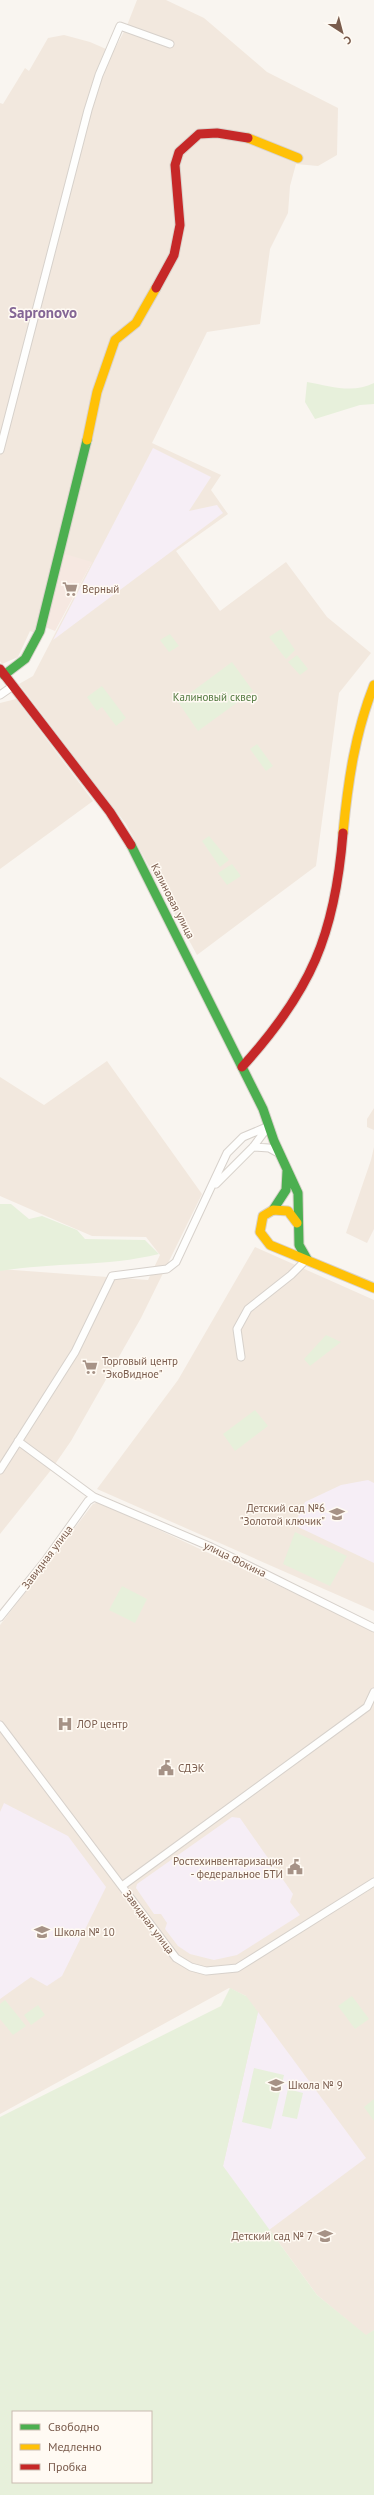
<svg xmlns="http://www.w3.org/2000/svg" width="374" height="2495" viewBox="0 0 374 2495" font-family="'PT Sans',sans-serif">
<rect width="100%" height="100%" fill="#f9f5f0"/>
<path fill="#f2e8de" d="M137 0H166L204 18 267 72 338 108 337 155 318 166 296 164 290 186 288 213 270 249 260 324 207 332 152 443 221 475 211 490 228 514 176 551 220 611 286 562 327 617 371 653 339 693 316 866 197 955 126 824 19 684 33 676 92 562 35 633 30 631 18 657 2 664 0 661V103L3 104 25 68 29 71 48 38 64 35 90 42 113 52 126 28Z
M16 699 93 801 0 869V703Z
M107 1061 202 1194 141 1318 71 1441 51 1470 0 1534V1269L148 1280 160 1255 146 1237 92 1236 0 1196V1077L44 1105Z
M374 1108V1130L367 1127V1119Z
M374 1147V1229L367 1243 346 1233 371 1160Z
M255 1247 374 1300V1611L97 1489 178 1380Z
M99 1502 374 1630V2330L366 2336 317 2295 223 2166 246 1996 229 1988 0 2114V1625L93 1504Z"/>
<path fill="#f6e8e1" d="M62 553 92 562 55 631 43 626Z"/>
<path fill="#f6eef6" d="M153 448 211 477 189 511 217 505 223 513 53 640Z
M368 1480 374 1483V1563L294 1525 305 1502 341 1485Z
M4 1803 68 1836 106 1887 62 1976 47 1986 31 1977 0 1999V1812Z
M232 1817 240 1818 293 1894 290 1902 300 1915 237 1955 214 1960 190 1954 178 1946 165 1929 167 1923 161 1914H154L136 1888 137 1884Z
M258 2012 366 2158 269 2230 223 2166Z"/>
<path fill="#e7f0db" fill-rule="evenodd" d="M307 382C330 386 353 394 374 383V404L360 405 315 419 305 402Z
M281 629 295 650 286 659 269 637Z
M170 634 179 646 169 652 160 640Z
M297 655 308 669 300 675 288 662Z
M232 662 253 691 198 731 178 702Z
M102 686 126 718 116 726 102 707 97 711 87 697Z
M257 744 273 766 266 771 250 749Z
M209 836 229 860 220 867 202 841Z
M232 864 241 876 227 885 218 873Z
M0 1204H11L29 1219 42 1216 77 1230 85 1239 145 1240 159 1254C106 1267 54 1262 0 1271Z
M326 1335 341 1342 310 1366 304 1359Z
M255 1410 268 1426 235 1451 223 1434Z
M295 1532 347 1556 330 1586 283 1564Z
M122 1586 147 1599 135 1623 109 1610Z
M230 1988 246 1996 258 2012 223 2166 317 2295 366 2335 374 2330V2495H0V2117L221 2006ZM13 2412H151V2482H13Z
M352 1996 369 2019 355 2029 338 2006Z
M5 2000 26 2026 13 2035 0 2019V2004Z
M38 2005 45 2015 31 2025 24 2015Z
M254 2068 284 2075 271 2129 242 2122Z
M288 2089 303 2093 297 2119 282 2116Z
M374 2099V2121L364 2107Z"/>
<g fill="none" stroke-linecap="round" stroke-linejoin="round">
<defs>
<path id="street" d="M0 450 88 110 99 75 120 26 170 44
M0 695 13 686
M253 1147 269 1148 280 1154
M216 1184 253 1147 268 1127
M241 1357 237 1329 248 1309 291 1275 307 1259
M18 1441 94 1497 211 1547 374 1628
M0 1470 75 1352 112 1276 167 1269 176 1262 227 1153 243 1137 269 1126
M0 1617 45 1561 88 1501 94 1497
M0 1725 176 1958 191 1967 206 1971 237 1968 374 1882
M122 1886 367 1707 374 1692"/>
<path id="fast" d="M4 675 25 659 40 631 87 440
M131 845 263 1109 274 1141 298 1193 299 1245 307 1259
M273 1210 286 1190 287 1171"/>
<path id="slow" d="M248 138 298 158
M87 440 97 392 115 340 136 323 156 288
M343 833C348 781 355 733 374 685
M297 1223 288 1211 273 1210 263 1216 260 1232 270 1245 374 1288"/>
<path id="jam" d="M156 288 174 255 180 225 175 165 179 152 199 134 217 133 248 138
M0 669 110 812 131 845
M242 1067C311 991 335 935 343 833"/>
</defs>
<use href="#street" stroke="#d7d1cb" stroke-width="9"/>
<use href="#fast" stroke="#d9d2cb" stroke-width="11"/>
<use href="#slow" stroke="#d9d2cb" stroke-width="11"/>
<use href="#jam" stroke="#d9d2cb" stroke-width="11"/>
<use href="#street" stroke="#fefefd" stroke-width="7"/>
<use href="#fast" stroke="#4caf50" stroke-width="9"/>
<use href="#slow" stroke="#ffc107" stroke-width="9"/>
<use href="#jam" stroke="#c62828" stroke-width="9"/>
</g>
<defs>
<symbol id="supermarket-bare" viewBox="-9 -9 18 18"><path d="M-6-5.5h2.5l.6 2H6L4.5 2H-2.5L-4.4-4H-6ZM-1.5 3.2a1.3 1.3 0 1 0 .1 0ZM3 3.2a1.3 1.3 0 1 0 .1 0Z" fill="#a69286" stroke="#fffaf3" stroke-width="2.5" paint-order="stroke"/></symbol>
<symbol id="school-bare" viewBox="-9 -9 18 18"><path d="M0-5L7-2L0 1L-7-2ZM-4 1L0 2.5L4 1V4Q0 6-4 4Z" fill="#a69286" stroke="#fffaf3" stroke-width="2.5" paint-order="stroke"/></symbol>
<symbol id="hospital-bare" viewBox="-9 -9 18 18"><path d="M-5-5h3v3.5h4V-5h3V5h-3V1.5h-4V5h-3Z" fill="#a69286" stroke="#fffaf3" stroke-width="2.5" paint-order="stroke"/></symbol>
<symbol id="civic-bare" viewBox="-9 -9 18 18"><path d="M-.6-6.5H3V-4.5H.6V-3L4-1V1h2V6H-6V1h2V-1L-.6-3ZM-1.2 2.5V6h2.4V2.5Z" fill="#a69286" stroke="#fffaf3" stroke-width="2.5" paint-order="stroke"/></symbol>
</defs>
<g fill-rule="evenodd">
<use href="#supermarket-bare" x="59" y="578" width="22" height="22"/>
<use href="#supermarket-bare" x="79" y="1356" width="22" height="22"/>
<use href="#school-bare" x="326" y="1503" width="22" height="22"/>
<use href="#hospital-bare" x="54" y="1713" width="22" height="22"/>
<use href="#civic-bare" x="155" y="1757" width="22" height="22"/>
<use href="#civic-bare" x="284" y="1856" width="22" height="22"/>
<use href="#school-bare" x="31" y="1921" width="22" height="22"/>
<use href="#school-bare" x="265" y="2074" width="22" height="22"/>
<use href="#school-bare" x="314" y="2225" width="22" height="22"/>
</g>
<g text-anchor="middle" stroke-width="3" stroke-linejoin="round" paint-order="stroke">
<g font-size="11" fill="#7a5c4d" stroke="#fffaf3" text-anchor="start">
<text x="82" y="593">Верный</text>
<text x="102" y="1365">Торговый центр<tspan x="102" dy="13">"ЭкоВидное"</tspan></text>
<text x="325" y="1512" text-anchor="end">Детский сад №6<tspan x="325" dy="13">"Золотой ключик"</tspan></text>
<text x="77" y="1728">ЛОР центр</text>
<text x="178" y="1772">СДЭК</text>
<text x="283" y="1865" text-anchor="end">Ростехинвентаризация<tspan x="283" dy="13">- федеральное БТИ</tspan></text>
<text x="54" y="1936">Школа № 10</text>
<text x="288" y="2089">Школа № 9</text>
<text x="313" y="2240" text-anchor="end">Детский сад № 7</text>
</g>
<g font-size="11" fill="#537a41" stroke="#fffaf3">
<text x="215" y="701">Калиновый сквер</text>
</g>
<g font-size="11" fill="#7a5c4d" stroke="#fffaf3">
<text transform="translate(173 901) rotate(63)" y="4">Калиновая улица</text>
<text transform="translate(47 1557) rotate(-53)" y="4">Завидная улица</text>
<text transform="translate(235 1559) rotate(26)" y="4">улица Фокина</text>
<text transform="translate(149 1922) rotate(53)" y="4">Завидная улица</text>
</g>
<g font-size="15" font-weight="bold" fill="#846695" stroke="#fffaf3">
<text x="43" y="318">Sapronovo</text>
</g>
</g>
<rect x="12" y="2411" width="140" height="72" fill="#fffaf3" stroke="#cabbb1"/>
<rect x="20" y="2424" width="20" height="6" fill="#4caf50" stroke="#cabbb1"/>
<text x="48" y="2431" font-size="12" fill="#7a5c4d">Свободно</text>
<rect x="20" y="2444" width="20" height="6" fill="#ffc107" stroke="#cabbb1"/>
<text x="48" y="2451" font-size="12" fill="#7a5c4d">Медленно</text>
<rect x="20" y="2464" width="20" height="6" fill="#c62828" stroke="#cabbb1"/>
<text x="48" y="2471" font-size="12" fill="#7a5c4d">Пробка</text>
<g transform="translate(342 32) rotate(144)" stroke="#fffaf3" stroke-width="3" paint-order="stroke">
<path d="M0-3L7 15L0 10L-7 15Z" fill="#7a5c4d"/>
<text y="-6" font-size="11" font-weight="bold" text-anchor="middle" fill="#7a5c4d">С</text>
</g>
</svg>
